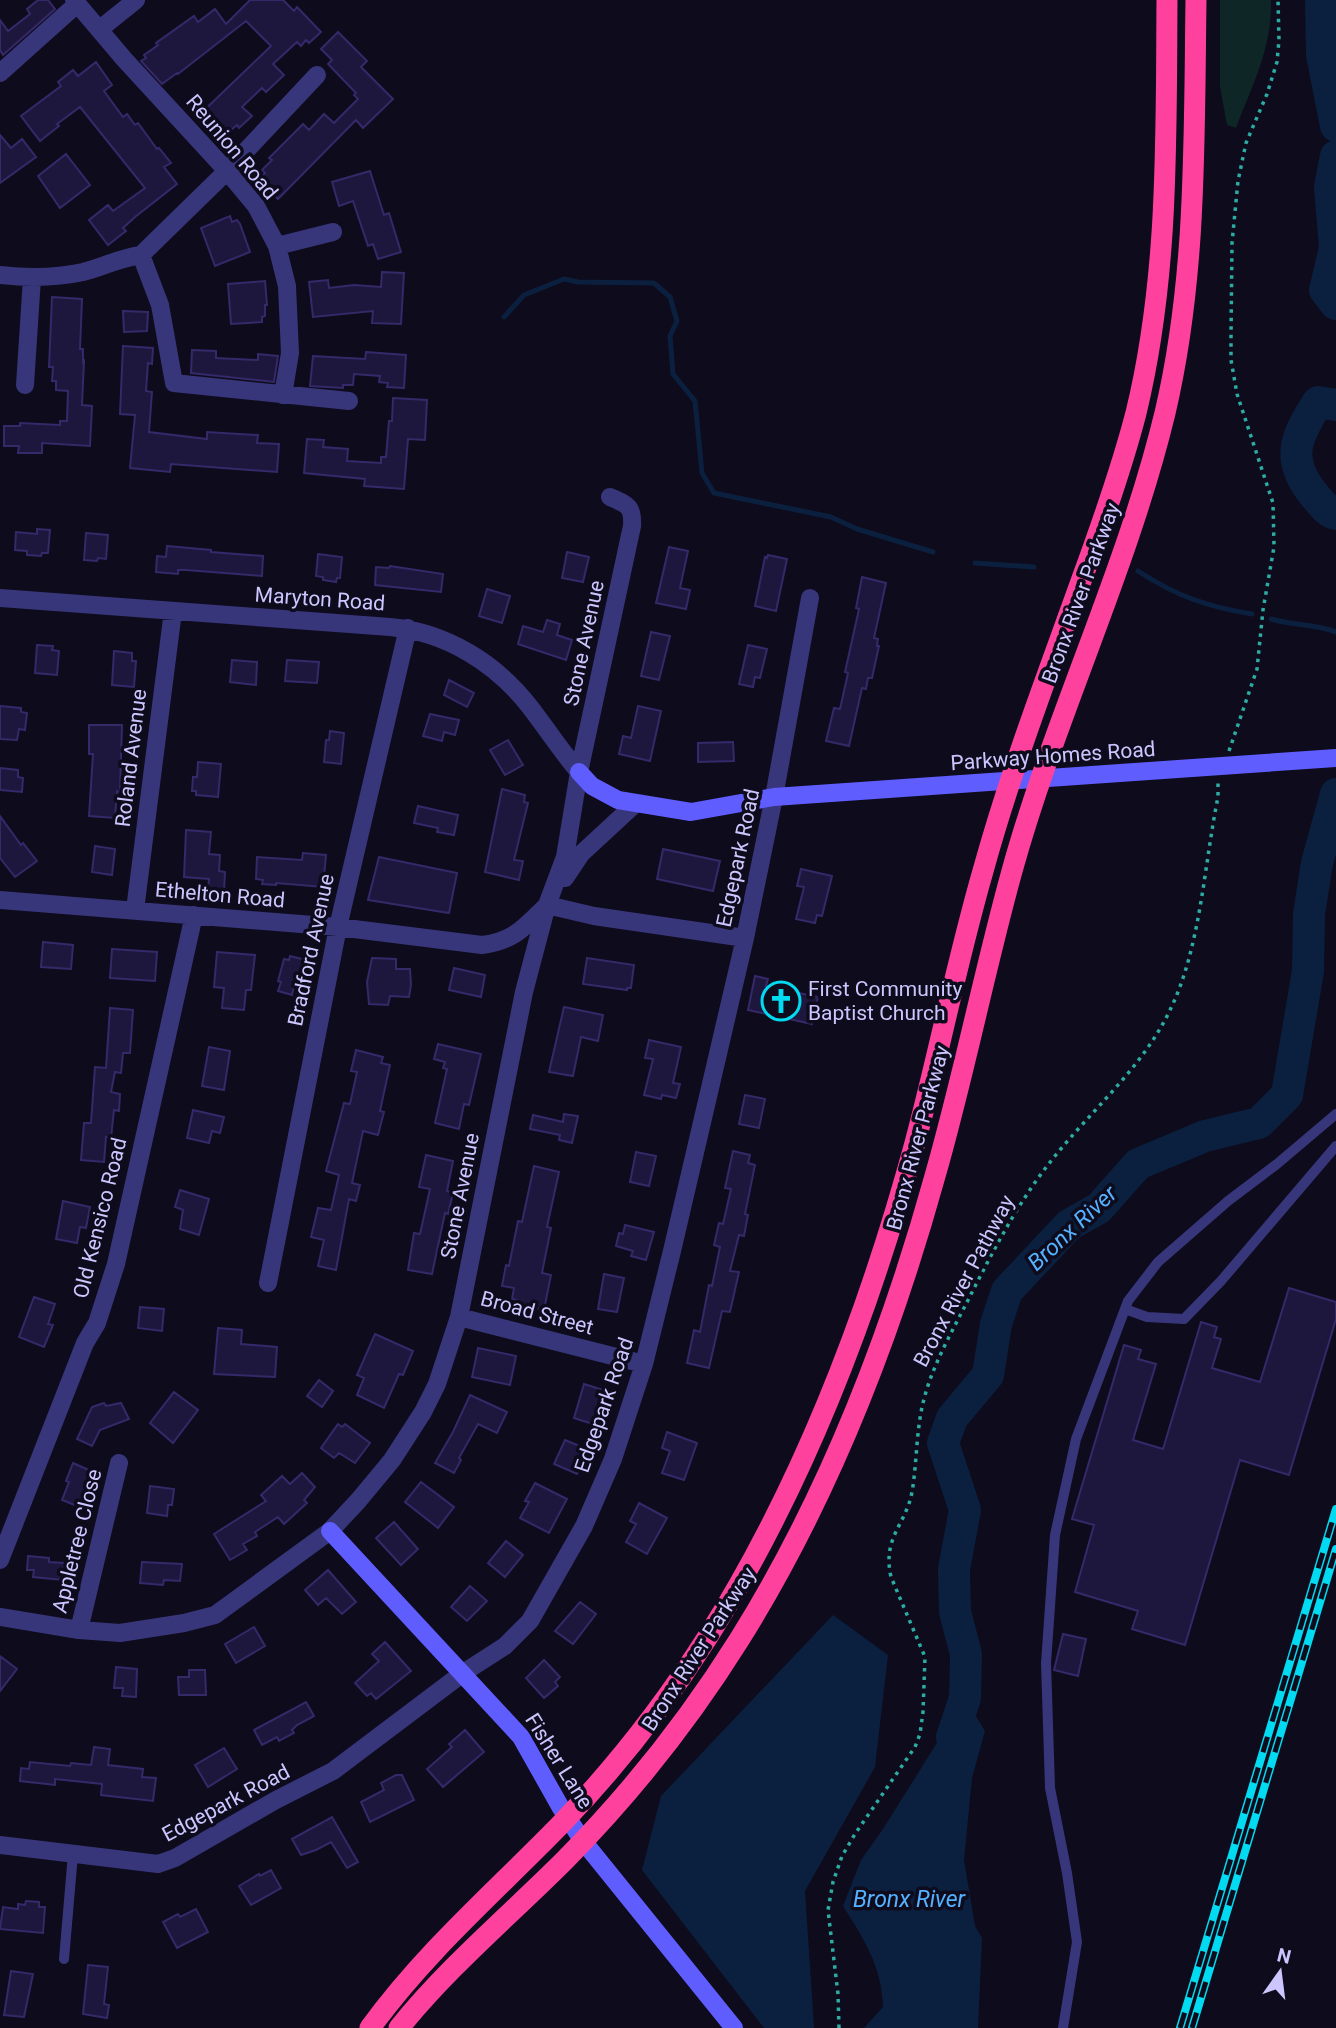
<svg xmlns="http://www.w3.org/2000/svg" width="1336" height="2028" viewBox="0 0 1336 2028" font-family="Roboto,sans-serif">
<rect width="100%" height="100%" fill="#0e0b1c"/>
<path fill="#0e2625" d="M1220 0H1271C1272 49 1253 83 1236 128L1227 125 1220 87Z"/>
<path fill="#0b203f" d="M833 1615 888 1655 875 1767 805 1891 814 2028H764L642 1870 661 1796Z
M965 1698 985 1731 972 1778 964 1860 975 1926 982 1938 978 2028H864L883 2007C882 1967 864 1939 843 1906L861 1860 883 1829Z"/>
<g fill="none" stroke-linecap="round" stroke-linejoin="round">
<path stroke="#0b203f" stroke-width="5" d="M504 317 524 295 564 279 578 282 654 283 670 297 677 321 670 336 673 374 695 401 702 473 714 493 831 517 857 529 933 552
M975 563 1034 567
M1138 571C1176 596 1208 607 1252 614
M1271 619C1293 626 1315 623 1336 632"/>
<path stroke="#0b203f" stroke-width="32" d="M1321 0 1322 55 1336 126
M1336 156 1330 187 1335 248 1325 290 1336 304
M1336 405 1318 402C1295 438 1285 460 1315 496 1322 504 1326 511 1336 514
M952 1737 965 1698 966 1654 955 1612 954 1569 965 1510 943 1443 952 1418 988 1375 996 1324 1007 1291 1069 1225 1099 1208 1138 1164 1205 1136 1259 1123 1287 1095 1308 971 1309 914 1317 863 1336 794"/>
</g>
<path fill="#1e173d" stroke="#352969" stroke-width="2" d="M38 0H48L55 9 3 55 0 50V20L8 31 30 14 27 9Z
M250 0H283L294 11 297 7 321 32 309 43 306 40 301 46 297 42 273 64 284 75 266 92 262 88 242 107 252 116 239 128 237 125 219 140 196 118 271 46 246 21 178 74 177 73 162 84 141 61 146 58 144 55 158 45 156 43 194 16 198 22 215 9 226 24Z
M338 32 367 61 361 67 393 99 363 128 356 120 278 199 258 180 265 173 262 170 272 160 269 158 303 124 309 130 324 114 334 123 358 99 354 95 356 93 328 64 332 60 321 49Z
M96 62 112 85 104 91 123 117 127 114 135 125 138 123 157 149 159 148 171 163 164 167 177 184 135 217 123 228 126 231 108 245 89 220 108 205 113 211 145 188 80 107 57 124 59 126 40 141 21 116 61 86 58 82 73 70 78 76Z
M0 135 11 148 22 139 36 157 0 183Z
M66 154 90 185 60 208 38 176Z
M370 171 384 215 389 213 401 252 378 259 373 244 368 246 353 201 339 206 332 182Z
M230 216 232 222 237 220 240 224 250 252 215 266 201 228Z
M382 272 404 273 401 324 372 323 373 311 313 317 309 282 328 280 329 288 354 285 381 287Z
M265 281 267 305H265V316L262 317V322L231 324 228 284Z
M52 297 82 299 80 349H83V362L84 361 82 405 92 406 90 446 42 443V453H18L19 446H4V426H20V423L60 425V421H67L68 391 56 390V381H52L53 367H49Z
M123 311 148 312 147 331 124 332Z
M123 346 153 348 152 364 148 363 146 391 152 392 149 432 207 439V432L258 435 257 443 279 444 277 472 171 464 170 472 130 468 135 415 120 414Z
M192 350 216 351V358L258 360V354L278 356 274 382 191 373Z
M366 352 406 355 404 388 387 387 388 383 379 382 380 376 354 374 353 385H343V388L310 386 313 356 365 359Z
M393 398 427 400 425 440 408 439 404 489 364 486 365 479 304 473 307 439 324 440 323 447 348 449 347 461 381 463V457H386L389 421H392Z
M37 529 50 530 48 553H42L41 556 27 555V551L15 550 16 532 37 534Z
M86 533 108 535 106 559 98 558 97 561 84 560Z
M167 546 211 550V552L263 556 262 576 186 570H178V574L156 572 157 556 166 557Z
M669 547 688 551 680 588 690 590 686 609 656 603Z
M567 552 589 557 583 582 562 578Z
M318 554 342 557 340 578H337L336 582 323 580V577L316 576Z
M768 555 787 559 776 611 755 606 765 557 767 558Z
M390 566 443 574 441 592 375 585 376 567 389 568Z
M862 577 886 583 874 638 878 639 877 646H879L872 678H868L866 689 862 688 849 746 826 741 834 708 840 709 848 673 845 672 859 609 856 608Z
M487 589 510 596 502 623 479 616Z
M547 620 560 624 557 635 572 640 566 660 518 644 523 626 543 632Z
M651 632 670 636 659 680 641 676Z
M37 645 53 646 52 650 59 651 57 675 35 673Z
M748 645 767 649 760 678 755 677 753 687 739 684Z
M114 651 132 653V661H136L134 687 112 685Z
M232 660 257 662 256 685 230 682Z
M287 660 319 662 317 683 285 681Z
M449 680 474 693 467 707 444 695Z
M0 706 21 708V712L27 713 25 730 19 729 17 740 0 739Z
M638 706 661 711 650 761 619 754 623 736 631 738Z
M430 714 459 720 455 735 444 732 442 741 423 736Z
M89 725H122L120 792 117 791 115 818 89 816 93 754H89Z
M330 731 344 733 341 764 324 762 326 740H329Z
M508 740 523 765 505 775 490 750Z
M733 742 734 761 698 762V743Z
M198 762 221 764 218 797 196 795V791H192L193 777H197Z
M0 768 18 770V777L23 778 22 792 0 790Z
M502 789 525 795 524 802 528 803 514 860 523 861 519 880 485 872Z
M418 806 458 815 454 835 437 832 438 828 414 823Z
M0 816 21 845 23 843 37 861 15 877 0 858Z
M186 830 211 832 209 854 220 855 219 871 225 872 224 892 208 891 209 879 184 877Z
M95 846 115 849 112 875 92 872Z
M663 849 720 861 713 891 657 879Z
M303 853 326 855 323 887 276 883V885L262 884 263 880 256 879 257 857 302 860Z
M379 857 457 873 449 913 368 900Z
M801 869 832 876 822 916 817 915 815 923 796 919 804 887 797 886Z
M43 942 73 945 71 969 41 967Z
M112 949 157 952 155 981 110 978Z
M217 952 255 955 251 990H246L244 1010 222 1008 224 988 214 987Z
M290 956 306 960 307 964 300 988 294 986 292 995 278 991 281 982 278 981 284 959 289 960Z
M372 958 396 959V969H410L411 985 409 997 390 996 388 1005 369 1004 367 982Z
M587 958 634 965 631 988H627V990L583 984Z
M454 968 485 975 481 997 449 990Z
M755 976 768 979 766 986 818 997 812 1024 748 1010Z
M564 1007 603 1015 598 1041 581 1037 573 1076 549 1072Z
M110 1008 133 1010 130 1053H123L121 1073 115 1072 111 1092 120 1094 119 1111 114 1110 111 1138 106 1137 104 1162 81 1160 84 1123H91L95 1067 106 1068Z
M649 1040 681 1047 673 1083 680 1084 676 1098 662 1095 661 1099 644 1095 653 1059 645 1058Z
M438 1044 481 1054 469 1105 464 1104 459 1129 435 1123 447 1069 443 1068 445 1062 434 1059Z
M209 1047 230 1051 224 1090 202 1086Z
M356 1050 383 1057 381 1063 390 1065 380 1111 384 1112 378 1135 363 1131 352 1183 360 1185 356 1201 349 1199 336 1270 318 1266 324 1240 311 1237 318 1208 331 1210 339 1175 326 1171 344 1103 350 1104 357 1072 351 1071Z
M745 1095 765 1099 759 1128 739 1124Z
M193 1110 224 1117 220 1133 212 1131 209 1143 187 1138Z
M564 1114 578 1116 572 1143 559 1140 560 1135 530 1129 533 1115 563 1122Z
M733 1151 750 1155 748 1163 755 1165 745 1214 748 1215 744 1236 739 1235 730 1271 739 1272 730 1312 722 1311 709 1368 687 1363 694 1330 700 1332 709 1285 712 1286 720 1247 714 1245 719 1223 723 1224 731 1189 725 1188Z
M636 1152 656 1156 649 1186 630 1182Z
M426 1155 453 1161 447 1191 453 1193 448 1214 445 1213 432 1274 408 1270 414 1233 420 1234 430 1189 419 1187Z
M534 1166 559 1172 547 1227 551 1228 542 1273 551 1275 544 1310 516 1304 517 1300 512 1299 514 1288 502 1286 506 1265 509 1266 518 1221 522 1222Z
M180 1190 209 1199 199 1235 180 1229 183 1210 175 1207Z
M63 1201 90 1207 86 1228 80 1227 77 1243 56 1239Z
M625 1225 654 1232 646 1260 631 1256 633 1251 616 1246 619 1233 623 1234Z
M604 1274 624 1278 617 1312 598 1309Z
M1289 1288 1336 1302V1319L1289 1475 1240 1460 1185 1645 1132 1629 1138 1611 1075 1592 1094 1525 1072 1519 1124 1345 1141 1350 1138 1359 1156 1364 1133 1440 1163 1449 1201 1322 1217 1327 1214 1337 1221 1339 1212 1368 1260 1382Z
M34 1297 55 1304 48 1324 53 1325 44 1347 19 1337Z
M140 1307 164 1309 162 1331 138 1328Z
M218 1328 242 1330 241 1344 277 1347 275 1377 214 1374Z
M375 1334 413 1351 403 1375 399 1374 384 1408 357 1395 364 1378 357 1375Z
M478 1348 516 1356 510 1385 472 1377Z
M319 1380 333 1391 322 1407 307 1396Z
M584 1384 606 1391 596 1425 574 1418Z
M174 1392 198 1410 173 1443 150 1423Z
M470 1395 507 1412 497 1433 478 1424 459 1458 461 1460 454 1473 435 1463 453 1432Z
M104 1403 106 1406 121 1403 129 1419 100 1430 92 1446 77 1439 92 1407Z
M338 1424 342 1427 345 1424 370 1443 355 1463 339 1453 334 1458 321 1448Z
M667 1432 697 1443 684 1480 662 1473 670 1451 662 1448Z
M565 1440 587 1449 577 1474 554 1464Z
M73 1463 91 1471 85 1486 92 1489 84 1509 62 1500 69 1482 66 1481Z
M302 1473 315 1487 304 1500 307 1503 284 1524 278 1517 255 1532 257 1536 243 1544 247 1550 230 1560 214 1534 266 1501 261 1495 282 1476 290 1484Z
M421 1482 454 1507 438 1528 405 1502Z
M535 1483 567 1499 549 1533 520 1518 529 1502 525 1501Z
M150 1486 174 1489 172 1505H168L167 1516 147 1513Z
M639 1503 667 1518 647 1554 626 1542 636 1524 630 1521Z
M394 1522 418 1549 401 1565 376 1538Z
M506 1541 523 1555 505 1577 488 1563Z
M28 1556 49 1558V1562L64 1563 63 1580 33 1577 34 1570H27Z
M142 1562 182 1564 180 1581 164 1580 163 1585 140 1583Z
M328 1570 356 1602 342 1614 326 1598 318 1605 305 1590Z
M470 1586 487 1601 467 1621 451 1607Z
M580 1602 596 1614 573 1644 555 1631Z
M254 1627 265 1646 236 1663 225 1644Z
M1063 1634 1086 1639 1078 1676 1054 1670Z
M385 1642 411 1671 376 1699 371 1693 367 1696 355 1683 379 1661 372 1654Z
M0 1656 17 1669 0 1691Z
M544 1660 560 1677 555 1682 558 1686 544 1698 526 1678Z
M116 1667 137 1669 136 1697 122 1696 123 1688H114Z
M189 1670H205L206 1695H179L178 1677H189Z
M306 1702 314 1716 297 1725 292 1730 294 1733 279 1741 277 1737 262 1745 254 1730Z
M465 1730 484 1752 443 1787 427 1769 452 1747 449 1744Z
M94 1747 110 1749 108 1765 143 1769 142 1777 156 1778 153 1801 101 1795 102 1784 55 1779V1785L20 1781 21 1768 29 1769 30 1762 70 1766 71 1763 91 1765Z
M224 1748 237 1769 208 1787 195 1765Z
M396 1775H402L414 1800 370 1822 361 1802 384 1790 381 1783Z
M332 1817 358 1862 347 1868 331 1842 316 1850 301 1855 292 1839Z
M271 1870 281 1888 251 1905 239 1886 259 1874 260 1876Z
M26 1901 39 1902V1907H45L43 1933 0 1929 3 1907 18 1909V1904L25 1905Z
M196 1909 208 1932 177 1948 163 1922 178 1914 180 1917Z
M88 1965 108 1967 104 2004 109 2005 107 2018 83 2014Z
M11 1971 33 1974 24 2017 4 2015Z"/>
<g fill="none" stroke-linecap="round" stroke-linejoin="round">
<path stroke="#2caca3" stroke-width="3.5" stroke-dasharray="3.5 5" stroke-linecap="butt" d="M1229 751 1257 669 1263 610 1274 547 1273 503 1237 394 1231 360V337L1232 243 1238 181 1246 143 1267 94 1277 62 1279 40 1278 0
M839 2028 838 1994 828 1910 833 1882 842 1856 855 1834 915 1747 920 1734 923 1712 925 1657 891 1577C882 1537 906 1525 912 1492 917 1463 916 1432 923 1403 931 1369 949 1337 965 1306 990 1257 1016 1205 1051 1161 1091 1110 1143 1068 1171 1008 1201 945 1204 865 1218 797V781"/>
<path stroke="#38367b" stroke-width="10" d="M1125 1309 1147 1317 1184 1319 1221 1281 1336 1146
M64 1959 73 1854
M1063 2028 1077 1942 1067 1873 1050 1788 1046 1663 1055 1535 1076 1439 1128 1301 1158 1262 1228 1201 1277 1164 1336 1114"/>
<path stroke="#38367b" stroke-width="18" d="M74 0 124 59 227 171 256 206 277 246 287 286 290 353 283 395
M100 29 136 0
M0 73 77 4
M277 246 333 232
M141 255 160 305 174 383 349 401
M0 275C28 278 56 278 83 272 103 267 119 258 141 255L227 171 317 75
M25 385 32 278
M0 598 390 627C446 632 496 663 530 707 547 729 561 751 579 772
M565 878 581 854 635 804
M0 900 338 927 482 945C513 941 524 928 545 907
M547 905 594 916 745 938
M135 910 173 611
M268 1283 338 927 408 628
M459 1317 644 1364
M0 1560 85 1343 97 1323 116 1264 194 915
M0 1617 79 1630 120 1633 184 1623 215 1615 330 1531 358 1501 392 1460 423 1412 437 1384 459 1317 524 992 547 905 565 857 579 772 632 526C633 506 628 505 610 497
M79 1630 119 1463
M0 1845 158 1864 175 1858 276 1800 333 1771 463 1673 505 1646 530 1621 584 1526 613 1459 644 1364 672 1251 745 938 774 797 810 598"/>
<path stroke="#605dff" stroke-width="18" d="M579 772 592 786 618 800 691 812 774 797 1336 758
M330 1531 521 1737 561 1808 583 1841 734 2028"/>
<path stroke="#ff419e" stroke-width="21" d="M370 2028C426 1951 496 1891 562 1823 616 1767 665 1704 707 1638 803 1486 868 1316 915 1143 939 1053 957 961 983 871 1010 773 1046 679 1080 584 1101 527 1121 471 1136 413 1169 277 1166 139 1167 0
M399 2028C448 1967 510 1915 565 1860 631 1793 689 1720 739 1640 828 1498 890 1338 935 1176 964 1075 984 972 1012 871 1055 716 1127 570 1165 413 1197 277 1194 139 1196 0"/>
<defs>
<path id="rail" d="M1180 2028 1336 1509
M1192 2028 1336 1549"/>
</defs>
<use href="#rail" stroke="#01daf0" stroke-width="8"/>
<use href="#rail" stroke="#0e0b1c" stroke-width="5" stroke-dasharray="16" stroke-linecap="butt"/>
</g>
<defs>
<symbol id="church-ring" viewBox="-11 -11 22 22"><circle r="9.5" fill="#0e0b1c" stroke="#01daf0" stroke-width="1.5"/><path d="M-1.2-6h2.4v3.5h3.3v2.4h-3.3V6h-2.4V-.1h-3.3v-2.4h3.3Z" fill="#01daf0"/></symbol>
</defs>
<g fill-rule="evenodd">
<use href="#church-ring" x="759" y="979" width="44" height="44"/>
</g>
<g text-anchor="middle" stroke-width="7" stroke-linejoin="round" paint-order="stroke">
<g font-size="21" fill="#ccc6ff" stroke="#0e0b1c">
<text transform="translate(232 147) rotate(50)" y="7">Reunion Road</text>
<text transform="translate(1081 593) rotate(-70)" y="7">Bronx River Parkway</text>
<text transform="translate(320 599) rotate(4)" y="7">Maryton Road</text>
<text transform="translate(584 643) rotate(-78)" y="7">Stone Avenue</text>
<text transform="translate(1053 756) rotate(-4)" y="7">Parkway Homes Road</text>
<text transform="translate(131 758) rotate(-83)" y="7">Roland Avenue</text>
<text transform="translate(738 858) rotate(-78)" y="7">Edgepark Road</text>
<text transform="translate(220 895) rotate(5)" y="7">Ethelton Road</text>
<text transform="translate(311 950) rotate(-78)" y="7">Bradford Avenue</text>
<text transform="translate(918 1138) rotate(-75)" y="7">Bronx River Parkway</text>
<text transform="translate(460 1196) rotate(-79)" y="7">Stone Avenue</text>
<text transform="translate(100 1218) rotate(-76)" y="7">Old Kensico Road</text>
<text transform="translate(964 1281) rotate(-62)" y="7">Bronx River Pathway</text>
<text transform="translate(537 1313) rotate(15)" y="7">Broad Street</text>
<text transform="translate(604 1405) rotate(-71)" y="7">Edgepark Road</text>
<text transform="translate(77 1541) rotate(-76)" y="7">Appletree Close</text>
<text transform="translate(699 1649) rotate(-57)" y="7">Bronx River Parkway</text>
<text transform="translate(559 1761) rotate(58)" y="7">Fisher Lane</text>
<text transform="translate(226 1803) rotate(-28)" y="7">Edgepark Road</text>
</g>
<g font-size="21" fill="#ccc6ff" stroke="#0e0b1c" text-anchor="start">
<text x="808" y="996">First Community<tspan x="808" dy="24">Baptist Church</tspan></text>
</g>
<g font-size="23" font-style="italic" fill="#54b1ff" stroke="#0e0b1c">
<text transform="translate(1072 1228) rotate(-43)" y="8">Bronx River</text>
<text x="909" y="1907">Bronx River</text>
</g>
</g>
<g transform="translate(1280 1972) rotate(14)" stroke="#0e0b1c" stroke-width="5" paint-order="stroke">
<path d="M0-5L12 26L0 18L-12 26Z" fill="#ccc6ff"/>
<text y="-10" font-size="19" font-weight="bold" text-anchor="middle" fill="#ccc6ff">N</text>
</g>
</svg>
